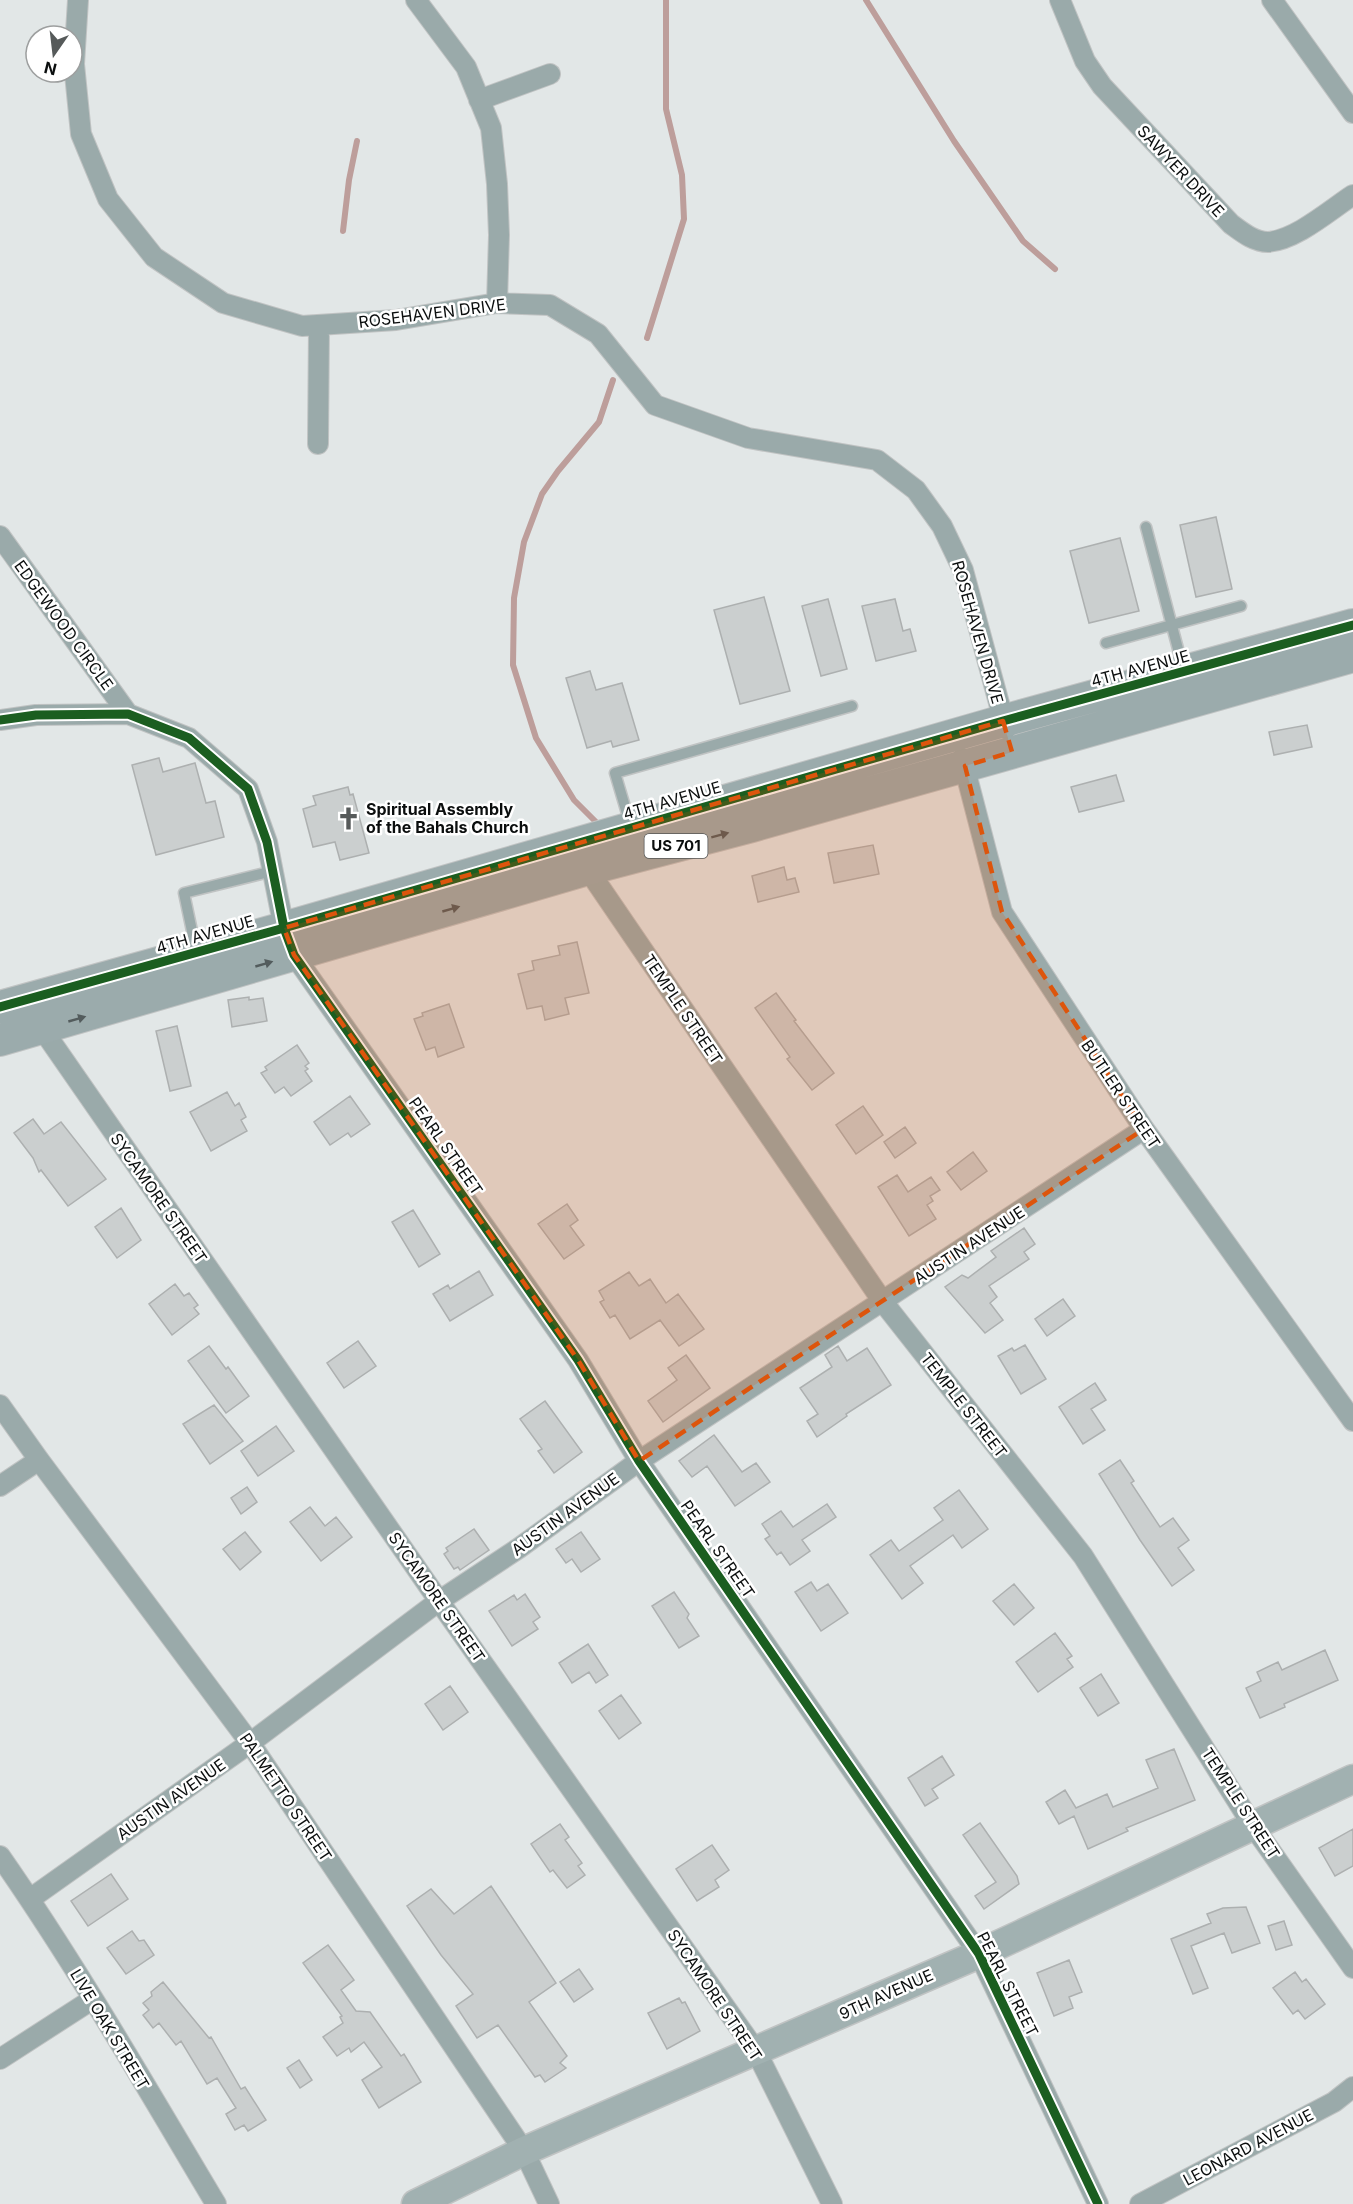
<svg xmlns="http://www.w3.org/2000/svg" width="1353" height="2204" viewBox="0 0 1353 2204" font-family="Inter,sans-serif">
<rect width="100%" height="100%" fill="#e2e7e7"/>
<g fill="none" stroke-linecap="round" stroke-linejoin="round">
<path stroke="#bd9e9b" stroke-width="6" d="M866 0 954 141 1023 241 1055 269
M343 231 349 180 357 141
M647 338 684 219 682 175 666 109V0
M600 826 574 800 536 738 513 665 514 598 524 542 542 494 558 471 599 422 613 380"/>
</g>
<path fill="#cbcfcf" stroke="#adb0b0" stroke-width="1.5" d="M1216 517 1232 589 1196 597 1180 525Z
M1120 538 1139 611 1089 623 1070 551Z
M764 597 790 691 740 704 714 610Z
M828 599 847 669 821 676 802 606Z
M895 599 903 631 910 629 916 651 876 661 862 606Z
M590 671 596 690 622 683 639 740 613 747 611 741 587 748 566 678Z
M1307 725 1312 747 1274 755 1269 732Z
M159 758 163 772 195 763 206 803 215 801 224 837 156 855 132 765Z
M1116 775 1124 801 1079 812 1071 787Z
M348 787 350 795 353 794 369 853 340 860 335 842 313 847 303 809 316 805 313 796Z
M873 845 879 874 834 883 828 853Z
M784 867 787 880 795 878 799 892 758 902 752 876Z
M577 942 589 993 565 998 569 1014 545 1020 542 1006 527 1009 518 974 534 970 532 961 560 955 558 946Z
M776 993 796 1020 794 1021 834 1073 812 1090 787 1059 790 1057 755 1008Z
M249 997V1000L263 998 267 1021 232 1027 228 1000Z
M449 1004 464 1047 438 1057 435 1047 426 1050 414 1019 423 1016 422 1013Z
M177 1026 191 1086 170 1091 156 1031Z
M297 1045 309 1063 305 1066 308 1069 305 1071 312 1081 291 1096 284 1087 275 1093 261 1073 267 1070 265 1067Z
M227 1092 235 1106 239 1103 246 1117 241 1120 247 1131 211 1151 190 1112Z
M350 1096 370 1124 351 1137 348 1133 330 1145 314 1122Z
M863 1106 883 1135 856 1154 836 1125Z
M33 1119 44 1134 61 1122 106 1179 68 1206 41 1170 39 1172 33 1158 14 1133Z
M905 1127 916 1143 895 1158 884 1142Z
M973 1152 987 1171 961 1190 947 1172Z
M897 1175 908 1192 931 1177 940 1190 930 1196 933 1201 927 1205 936 1219 909 1236 878 1187Z
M567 1204 578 1220 570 1226 584 1245 564 1259 538 1224Z
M121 1208 141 1240 117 1258 95 1227Z
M413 1210 440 1254 419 1267 392 1222Z
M1024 1228 1035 1244 1024 1252 1029 1259 989 1286 997 1297 990 1303 1003 1320 985 1333 945 1287 962 1275 968 1278 996 1257 991 1251Z
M479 1271 493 1295 450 1321 433 1294 448 1285 450 1289Z
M629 1272 639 1286 650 1279 666 1303 678 1294 704 1329 679 1346 660 1320 630 1339 615 1315 610 1318 600 1302 604 1300 599 1291Z
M175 1284 184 1296 189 1293 198 1305 194 1308 199 1314 172 1335 149 1304Z
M1063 1299 1075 1316 1047 1336 1035 1319Z
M358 1341 376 1366 344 1388 327 1363Z
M1025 1345 1046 1379 1021 1394 998 1356 1012 1348 1014 1351Z
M209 1346 226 1369 228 1367 249 1396 226 1413 188 1361Z
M838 1346 847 1361 867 1348 891 1385 846 1414 847 1416 817 1437 807 1421 818 1414 800 1388 832 1367 825 1355Z
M686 1355 710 1388 663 1422 648 1401 677 1380 668 1368Z
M1095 1383 1106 1400 1091 1409 1105 1430 1083 1444 1059 1407Z
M545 1401 582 1452 554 1473 538 1451 542 1449 520 1419Z
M214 1405 243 1441 210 1464 183 1424Z
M276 1426 294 1451 258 1476 241 1451Z
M714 1435 742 1472 756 1463 770 1482 735 1506 707 1466 692 1477 679 1461Z
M1120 1460 1134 1481 1131 1483 1160 1527 1173 1518 1189 1540 1178 1548 1194 1570 1172 1586 1140 1540 1099 1474Z
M247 1487 257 1502 241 1514 231 1498Z
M959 1490 988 1529 962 1548 953 1535 910 1566 923 1583 902 1599 870 1555 891 1540 899 1551 943 1520 934 1508Z
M827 1504 836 1517 802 1540 810 1551 790 1565 781 1552 777 1555 765 1539 770 1536 762 1524 781 1511 793 1527Z
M310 1507 325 1526 336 1517 352 1537 321 1561 290 1522Z
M474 1529 489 1550 460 1570 458 1567 454 1569 444 1554 448 1551 446 1548Z
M245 1532 261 1552 240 1570 223 1549Z
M581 1532 600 1559 581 1572 572 1559 566 1563 556 1549Z
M811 1582 817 1591 828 1584 848 1613 821 1631 795 1592Z
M1014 1584 1034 1608 1014 1625 993 1601Z
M674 1592 689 1614 687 1618 699 1636 679 1648 652 1606Z
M525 1594 540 1617 533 1622 538 1629 512 1646 489 1611 514 1595 517 1600Z
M1055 1633 1072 1656 1067 1659 1073 1667 1038 1692 1016 1662Z
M588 1644 608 1675 596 1683 589 1672 572 1683 559 1663Z
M1325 1650 1338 1680 1284 1704 1285 1707 1260 1718 1246 1688 1261 1681 1257 1672 1278 1662 1282 1670Z
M1101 1674 1119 1703 1098 1716 1080 1688Z
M450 1686 468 1712 443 1730 425 1704Z
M621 1695 641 1723 619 1739 599 1711Z
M1174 1749 1195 1800 1126 1828 1128 1831 1088 1849 1074 1816 1059 1824 1046 1802 1065 1790 1076 1808 1107 1794 1113 1807 1158 1788 1146 1760Z
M942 1756 954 1775 932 1789 938 1798 925 1806 908 1778Z
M980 1823 1017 1876 1019 1884 984 1909 975 1896 996 1882 963 1835Z
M560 1824 569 1837 565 1840 582 1863 578 1866 585 1875 567 1888 553 1870 550 1872 531 1844Z
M1353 1829V1866L1335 1876 1319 1848Z
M712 1845 729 1870 715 1880 719 1887 697 1901 676 1869Z
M111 1874 128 1899 88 1926 71 1901Z
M491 1886 556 1983 529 2002 567 2056 560 2063 566 2068 545 2082 540 2075 535 2077 498 2025 477 2038 456 2006 473 1994 441 1955 407 1906 431 1889 454 1914Z
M1246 1907 1260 1943 1232 1953 1224 1933 1191 1946 1208 1988 1193 1994 1171 1939 1211 1923 1207 1914 1223 1908Z
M1284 1921 1292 1945 1276 1950 1268 1926Z
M132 1931 139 1941 144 1940 154 1955 126 1974 107 1948Z
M328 1945 354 1980 341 1990 356 2011 370 2012 401 2056 404 2054 421 2082 379 2108 362 2080 382 2067 364 2042 351 2052 349 2048 337 2056 323 2037 343 2023 340 2017 342 2016 303 1963Z
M1069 1960 1082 1992 1069 1997 1073 2008 1054 2016 1037 1973Z
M579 1969 593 1989 574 2002 560 1982Z
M1295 1972 1302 1982 1306 1979 1325 2004 1305 2019 1298 2010 1293 2014 1273 1988Z
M163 1982 209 2038 211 2037 241 2089 245 2087 266 2120 248 2131 244 2125 235 2130 226 2114 236 2108 217 2078 207 2084 181 2041 176 2045 159 2023 153 2028 143 2015 149 2010 143 2003 152 1996 151 1992Z
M679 1998 682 2003 685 2002 700 2031 667 2049 648 2013Z
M299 2060 312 2080 300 2088 287 2068Z"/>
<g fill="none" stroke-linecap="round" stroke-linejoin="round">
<defs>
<path id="lane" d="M1146 527 1183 668
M1106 643 1241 606
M631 827 615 773 852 706
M196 950 184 893 273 871"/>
<path id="street" d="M78 0 74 64 81 134 108 199 154 257 223 303 302 326 396 320 497 303 550 305 598 334 655 405 748 438 877 460 916 490 942 526 963 570 1006 729
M416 0 466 67 491 128 497 184 499 235 497 303
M1060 0 1085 61 1102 86 1231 224C1242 232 1254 242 1268 242 1296 240 1330 210 1353 195
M1272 0 1353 113
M479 100 550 74
M318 444 319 325
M0 536 128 714
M0 720 36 715 128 714 189 738 248 789 267 842 284 928 294 955 578 1360 639 1461 979 1954 1098 2204
M962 758 1002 912 1144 1129 1353 1421
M582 861 883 1302 1083 1556 1253 1826 1353 1968
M36 1020 439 1601 756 2051 832 2204
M0 1405 39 1460 250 1743 524 2151 549 2204
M0 1486 39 1460
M0 1856C78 1968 146 2087 216 2204
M30 1899 250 1743 439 1601 519 1548 639 1461 1144 1129
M0 2059 93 1999
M1140 2204 1334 2102 1353 2087"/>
<path id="secondary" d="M416 2204 524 2151 979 1954 1353 1779"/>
<path id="primary" d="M0 1007 284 928 1003 721 1353 625
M0 1040 588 869 752 826 1353 656"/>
</defs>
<use href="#lane" stroke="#c0c3c3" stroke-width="13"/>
<use href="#street" stroke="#c0c3c3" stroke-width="22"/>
<use href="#secondary" stroke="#c0c3c3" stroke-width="31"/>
<use href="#primary" stroke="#c0c3c3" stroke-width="34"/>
<use href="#lane" stroke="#9aaaaa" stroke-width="10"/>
<use href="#street" stroke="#9aaaaa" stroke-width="20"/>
<use href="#secondary" stroke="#a1b1b1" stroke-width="28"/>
<use href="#primary" stroke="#9babac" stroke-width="32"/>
<defs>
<path id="cycleway" d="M0 720 36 715 128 714 189 738 248 789 267 842 284 928 294 955 578 1360 639 1461 979 1954 1098 2204
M0 1007 284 928 1003 721 1353 625"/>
</defs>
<use href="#cycleway" stroke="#fff" stroke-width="13"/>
<use href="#cycleway" stroke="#1b5e20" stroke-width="9"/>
</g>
<defs><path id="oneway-solid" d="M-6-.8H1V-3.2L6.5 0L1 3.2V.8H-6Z" transform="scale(1.5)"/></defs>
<g fill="#535c5d">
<use href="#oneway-solid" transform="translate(720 835) rotate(-15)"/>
<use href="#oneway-solid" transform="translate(451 909) rotate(-16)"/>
<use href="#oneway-solid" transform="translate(264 964) rotate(-16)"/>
<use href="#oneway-solid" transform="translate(77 1019) rotate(-16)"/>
</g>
<path fill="#dd550c" fill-opacity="0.2" stroke="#dd550c" stroke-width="4.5" stroke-dasharray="12 8" stroke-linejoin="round" d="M1003 721 1012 752 965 766 1002 912 1144 1129 639 1461 578 1360 294 955 284 928Z"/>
<defs>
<symbol id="church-bare" viewBox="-9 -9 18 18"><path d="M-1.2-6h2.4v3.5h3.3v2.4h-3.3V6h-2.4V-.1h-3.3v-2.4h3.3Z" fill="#565a5a" stroke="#fff" stroke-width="2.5" paint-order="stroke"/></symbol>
</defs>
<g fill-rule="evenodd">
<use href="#church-bare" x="332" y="802" width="33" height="33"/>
</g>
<g text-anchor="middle" stroke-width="5" stroke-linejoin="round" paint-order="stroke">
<rect fill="#fff" stroke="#545656" stroke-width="1.5" x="644.5" y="834" width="63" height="24" rx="4.5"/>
<g font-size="15" font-weight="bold" fill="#0b0e0e">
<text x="676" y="851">US 701</text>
</g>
<g font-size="16" fill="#0b0e0e" stroke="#fff">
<text transform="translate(1181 171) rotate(47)" y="6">SAWYER DRIVE</text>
<text transform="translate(432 313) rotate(-7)" y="6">ROSEHAVEN DRIVE</text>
<text transform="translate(64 625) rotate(54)" y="6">EDGEWOOD CIRCLE</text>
<text transform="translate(978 632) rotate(74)" y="6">ROSEHAVEN DRIVE</text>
<text transform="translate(1140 668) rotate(-15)" y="6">4TH AVENUE</text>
<text transform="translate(672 800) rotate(-16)" y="6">4TH AVENUE</text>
<text transform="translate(205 934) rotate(-16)" y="6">4TH AVENUE</text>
<text transform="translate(683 1009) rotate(56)" y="6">TEMPLE STREET</text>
<text transform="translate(1121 1094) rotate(56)" y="6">BUTLER STREET</text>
<text transform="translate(446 1146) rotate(55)" y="6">PEARL STREET</text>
<text transform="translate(159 1198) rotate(55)" y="6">SYCAMORE STREET</text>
<text transform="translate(969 1245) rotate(-33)" y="6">AUSTIN AVENUE</text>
<text transform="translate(964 1405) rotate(52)" y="6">TEMPLE STREET</text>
<text transform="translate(565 1514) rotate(-36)" y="6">AUSTIN AVENUE</text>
<text transform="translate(718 1549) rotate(55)" y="6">PEARL STREET</text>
<text transform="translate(437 1597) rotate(55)" y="6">SYCAMORE STREET</text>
<text transform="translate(286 1797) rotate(56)" y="6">PALMETTO STREET</text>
<text transform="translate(171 1799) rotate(-35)" y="6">AUSTIN AVENUE</text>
<text transform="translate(1241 1803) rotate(57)" y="6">TEMPLE STREET</text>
<text transform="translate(1008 1984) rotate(63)" y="6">PEARL STREET</text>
<text transform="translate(886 1994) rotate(-24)" y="6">9TH AVENUE</text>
<text transform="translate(715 1995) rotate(56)" y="6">SYCAMORE STREET</text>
<text transform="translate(110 2029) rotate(59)" y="6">LIVE OAK STREET</text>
<text transform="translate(1248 2147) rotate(-28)" y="6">LEONARD AVENUE</text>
</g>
<g font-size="16" font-weight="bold" fill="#0b0e0e" stroke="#fff" text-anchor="start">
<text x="366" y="815">Spiritual Assembly<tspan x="366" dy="18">of the Bahals Church</tspan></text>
</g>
</g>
<g transform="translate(54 54) rotate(194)"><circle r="28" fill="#ffffff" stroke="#9d9f9f" stroke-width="1.5"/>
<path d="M0-4.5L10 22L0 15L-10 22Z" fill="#565a5a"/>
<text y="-9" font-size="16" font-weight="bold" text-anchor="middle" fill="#0b0e0e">N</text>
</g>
</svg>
